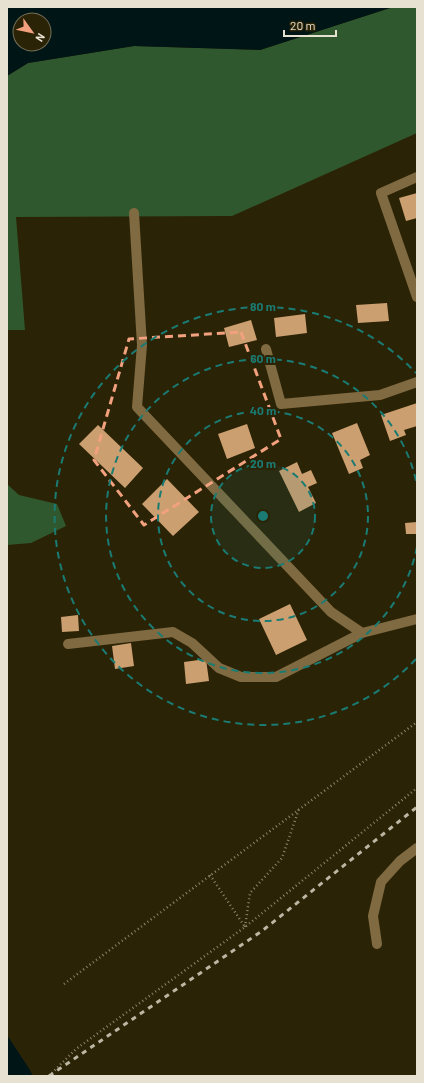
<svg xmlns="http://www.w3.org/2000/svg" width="424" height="1083" viewBox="0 0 424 1083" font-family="Barlow,sans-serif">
<rect width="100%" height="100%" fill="#2b2306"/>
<path fill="#30582e" d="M393 7H417V133L232 216 16 217 25 330H7V76L28 63 134 46 260 50Z
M7 484 19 495 57 504 66 526 31 543 7 545Z"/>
<path fill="#001516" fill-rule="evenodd" d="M7 7H393L260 50 134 46 28 63 7 76ZM20 20H44V44H20Z
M7 1035 30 1070 33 1076H7Z"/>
<path fill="#cc9f71" d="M417 193V218L406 221 399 198Z
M387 303 389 321 358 323 356 305Z
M305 314 307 333 276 337 274 318Z
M251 320 257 340 229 347 224 328Z
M417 403V426L404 430 406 435 390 441 381 415Z
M357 423 370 455 360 460 363 468 349 474 332 433Z
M247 424 255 448 227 459 218 434Z
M98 425 143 468 125 488 79 444Z
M297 462 302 474 311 470 317 483 308 487 316 503 299 512 279 471Z
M167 479 199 512 173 536 142 504Z
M417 522V534H406L405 523Z
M290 604 307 640 276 655 259 619Z
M78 615 79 631 62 632 61 617Z
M131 643 134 666 115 669 112 646Z
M206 659 209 681 186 684 184 662Z"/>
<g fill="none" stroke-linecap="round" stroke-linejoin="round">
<path stroke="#8c866f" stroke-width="2.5" stroke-dasharray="1 3" stroke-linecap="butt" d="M210 875 245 927
M245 927 250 893 282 858 299 809
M64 984 417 722
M49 1076 76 1049 245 927 417 788"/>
<path stroke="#7f6a41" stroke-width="10" d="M417 177 381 193 417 297
M134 213 142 345 137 407 331 612 362 633
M266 349 281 404 380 395 417 382
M68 644 173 632 192 643 219 668 241 677H276L362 633 417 619
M377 944 373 916 381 882 400 861 417 848"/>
<path stroke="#bcb7a4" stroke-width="3" stroke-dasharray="5 5" stroke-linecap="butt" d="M49 1076 262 931 417 807"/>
</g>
<path fill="none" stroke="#f2a17e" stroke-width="3" stroke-dasharray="8 5" stroke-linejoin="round" d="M241 332 281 439 144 525 94 460 129 339Z"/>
<circle cx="263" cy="516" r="52" fill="#1a7b73" fill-opacity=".12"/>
<g fill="none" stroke="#1a7b73" stroke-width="2" stroke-dasharray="7 5">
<circle cx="263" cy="516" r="52"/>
<circle cx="263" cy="516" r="105"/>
<path d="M417 547A157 157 0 1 1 417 485"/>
<path d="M416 659A209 209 0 1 1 416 373"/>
</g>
<circle cx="263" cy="516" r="6" fill="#1a7b73" stroke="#2b2306" stroke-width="2"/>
<g font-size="12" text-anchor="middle" font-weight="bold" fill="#1a7b73" stroke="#2b2306" stroke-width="4" stroke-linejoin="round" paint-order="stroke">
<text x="263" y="311">80 m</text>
<text x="263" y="363">60 m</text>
<text x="263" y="415">40 m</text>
<text x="263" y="468">20 m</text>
</g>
<rect width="424" height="1083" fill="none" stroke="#e6e1d1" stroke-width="16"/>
<g transform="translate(32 32) rotate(123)"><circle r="19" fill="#2b2306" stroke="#766f57"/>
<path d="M0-3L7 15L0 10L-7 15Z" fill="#f2a17e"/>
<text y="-6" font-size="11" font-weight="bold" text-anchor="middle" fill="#e6e1d1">N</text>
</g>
<path d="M284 30v6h52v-6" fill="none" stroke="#e6e1d1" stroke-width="2"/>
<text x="290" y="30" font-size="12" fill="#e6e1d1" stroke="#2b2306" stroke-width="3" paint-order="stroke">20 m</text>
</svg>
